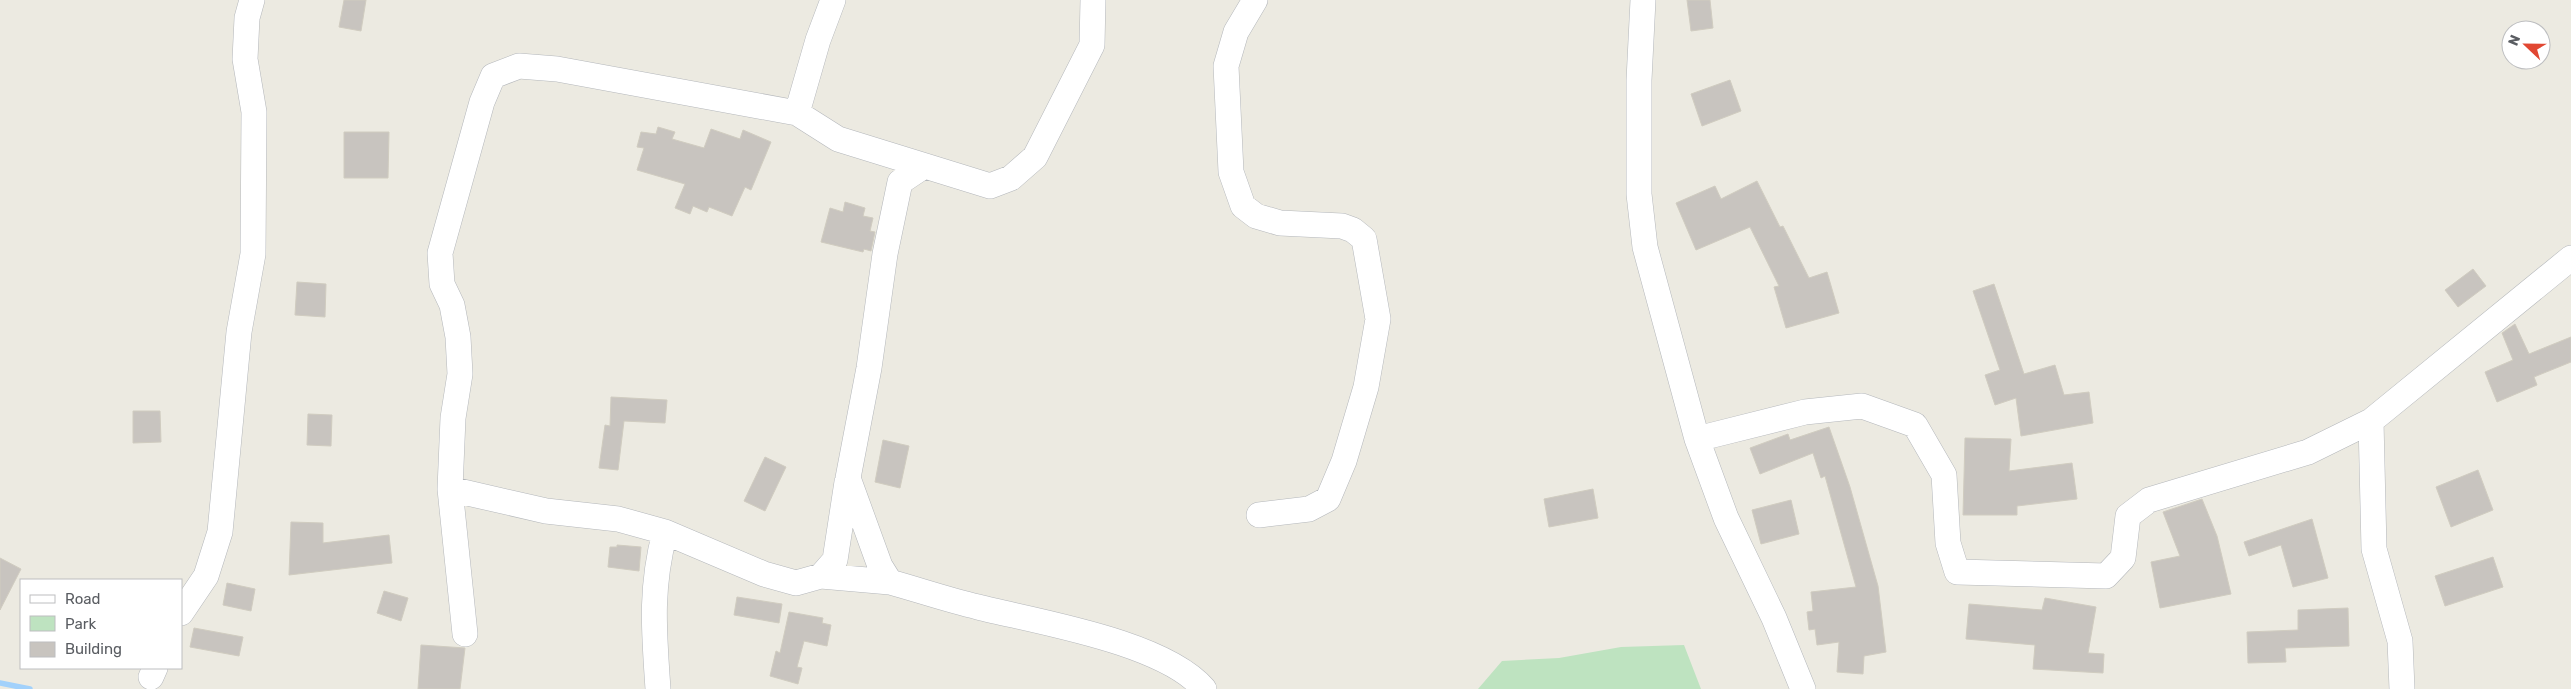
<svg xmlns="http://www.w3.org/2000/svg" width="2571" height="689" viewBox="0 0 2571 689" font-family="Rubik,sans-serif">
<rect width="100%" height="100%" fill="#eceae1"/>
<path fill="#bee3c0" d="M1684 645 1701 689H1478L1502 661 1559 658 1621 647Z"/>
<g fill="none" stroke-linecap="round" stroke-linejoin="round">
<path stroke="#a2d1fb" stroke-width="5.5" d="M0 683 30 689"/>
</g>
<path fill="#c8c4bf" stroke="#d0ccc0" d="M344 0H366L361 31 339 27Z
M1687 0H1710L1713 28 1691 31Z
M1730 80 1741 111 1702 126 1691 94Z
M658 127 675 132 672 139 704 148 711 129 740 139 743 130 771 142 751 190 745 187 732 216 709 207 707 212 693 206 690 214 675 208 685 184 637 170 644 148 637 147 641 132 656 134Z
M344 132H389L388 178H344Z
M1757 181 1780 227 1783 226 1809 278 1827 272 1839 313 1786 328 1774 287 1779 286 1750 227 1696 250 1676 203 1715 186 1721 199Z
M845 202 865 208 863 216 873 218 870 231 875 232 871 251 864 249 863 252 821 242 830 208 843 212Z
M2473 269 2486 286 2458 307 2445 290Z
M297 282 326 284 325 317 295 315Z
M1994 284 2024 374 2055 365 2064 395 2089 392 2093 423 2021 436 2016 398 1995 405 1985 375 2000 370 1973 291Z
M2515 324 2529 354 2571 337V362L2534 377 2537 385 2497 402 2485 372 2513 360 2502 333Z
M611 397 667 400 665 423 624 421 618 470 599 468 605 425 610 426Z
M133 411H160L161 442 133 443Z
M308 414 332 415 331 446 307 445Z
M1829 427 1850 487 1878 586 1886 652 1864 656 1863 674 1837 672 1839 642 1817 645 1815 629 1809 630 1807 612 1813 611 1811 592 1856 587 1825 476 1821 478 1813 453 1760 474 1750 448 1788 434 1790 440Z
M1965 438 2011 439 2009 471 2072 463 2077 499 2017 506V515H1963Z
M883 440 909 446 900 488 875 482Z
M765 457 786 467 765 511 744 501Z
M2478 470 2493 510 2451 527 2436 487Z
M1593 489 1598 518 1549 527 1544 499Z
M2202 499 2217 536 2231 594 2160 608 2151 562 2180 556 2163 512Z
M1791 500 1799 534 1761 544 1752 510Z
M2312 519 2328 578 2293 587 2281 545 2249 556 2244 542Z
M291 522 323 523V543L389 535 392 563 289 575Z
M617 545 641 547 639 571 608 567 610 547H617Z
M2493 557 2503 587 2445 606 2435 576Z
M0 558 21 569 0 610Z
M227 583 255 589 251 611 223 605Z
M384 591 408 598 401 621 377 613Z
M737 597 782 604 779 623 734 615Z
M2045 598 2096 607 2088 653 2104 654 2103 673 2033 669 2035 645 1966 639 1969 604 2042 610Z
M2348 608 2349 646 2285 648 2286 662 2248 663 2247 632 2298 630V610Z
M789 612 823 618 822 623 831 625 827 646 804 641 797 667 802 668 798 684 770 676 776 651 780 653Z
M194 628 243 637 239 656 190 647Z
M421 645 465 648 460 689H418Z"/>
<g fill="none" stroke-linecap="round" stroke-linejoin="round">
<defs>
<path id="minor" d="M1255 0 1236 32 1226 66 1231 172 1243 206 1256 216 1280 223 1342 226 1353 230 1364 239 1378 319 1366 387 1344 461 1328 499 1309 509 1259 515
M1643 0 1639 80V194L1645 247 1697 439 1726 518 1774 618 1803 689
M797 113 818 40 833 0
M924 166 900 182 885 254 869 368 848 478 880 566 890 582C919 590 948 600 978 607 1038 622 1164 642 1204 689
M1697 439 1805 412 1862 406 1915 425 1944 475 1948 543 1957 572 2106 576 2123 558 2128 516 2149 500 2308 452 2371 421
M450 489 546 511 618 519 665 532 764 574 796 583 821 576 835 560 847 482
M821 576 890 582
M181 613 206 576 220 532 239 332 253 254 254 112 245 59 247 18 252 0
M465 634 450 489 453 418 460 374 458 337 452 305 442 284 440 253 482 102 493 76 519 66 557 69 797 113 838 139 990 186 1011 178 1035 157 1092 45 1093 0
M151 677 155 668
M658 689C654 631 650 589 665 532
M2402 689 2400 641 2374 549 2371 421 2571 258"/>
</defs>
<use href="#minor" stroke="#b4b7bb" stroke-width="26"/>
<use href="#minor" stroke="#fff" stroke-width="25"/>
</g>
<rect x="20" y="579" width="162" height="90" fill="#ffffff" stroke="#bdbec0"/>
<rect x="30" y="595" width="25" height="8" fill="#ffffff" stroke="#bdbec0"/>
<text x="65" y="604" font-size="15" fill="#5a5d62">Road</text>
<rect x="30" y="616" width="25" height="15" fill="#bee3c0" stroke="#bdbec0"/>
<text x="65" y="629" font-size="15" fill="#5a5d62">Park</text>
<rect x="30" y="642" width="25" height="15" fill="#c8c4bf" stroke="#bdbec0"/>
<text x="65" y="654" font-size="15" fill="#5a5d62">Building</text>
<g transform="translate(2526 45) rotate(292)"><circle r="24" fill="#ffffff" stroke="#bdbec0"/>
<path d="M0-4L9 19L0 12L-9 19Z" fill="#e14732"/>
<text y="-8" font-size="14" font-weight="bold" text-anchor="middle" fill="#5a5d62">N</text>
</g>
</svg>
